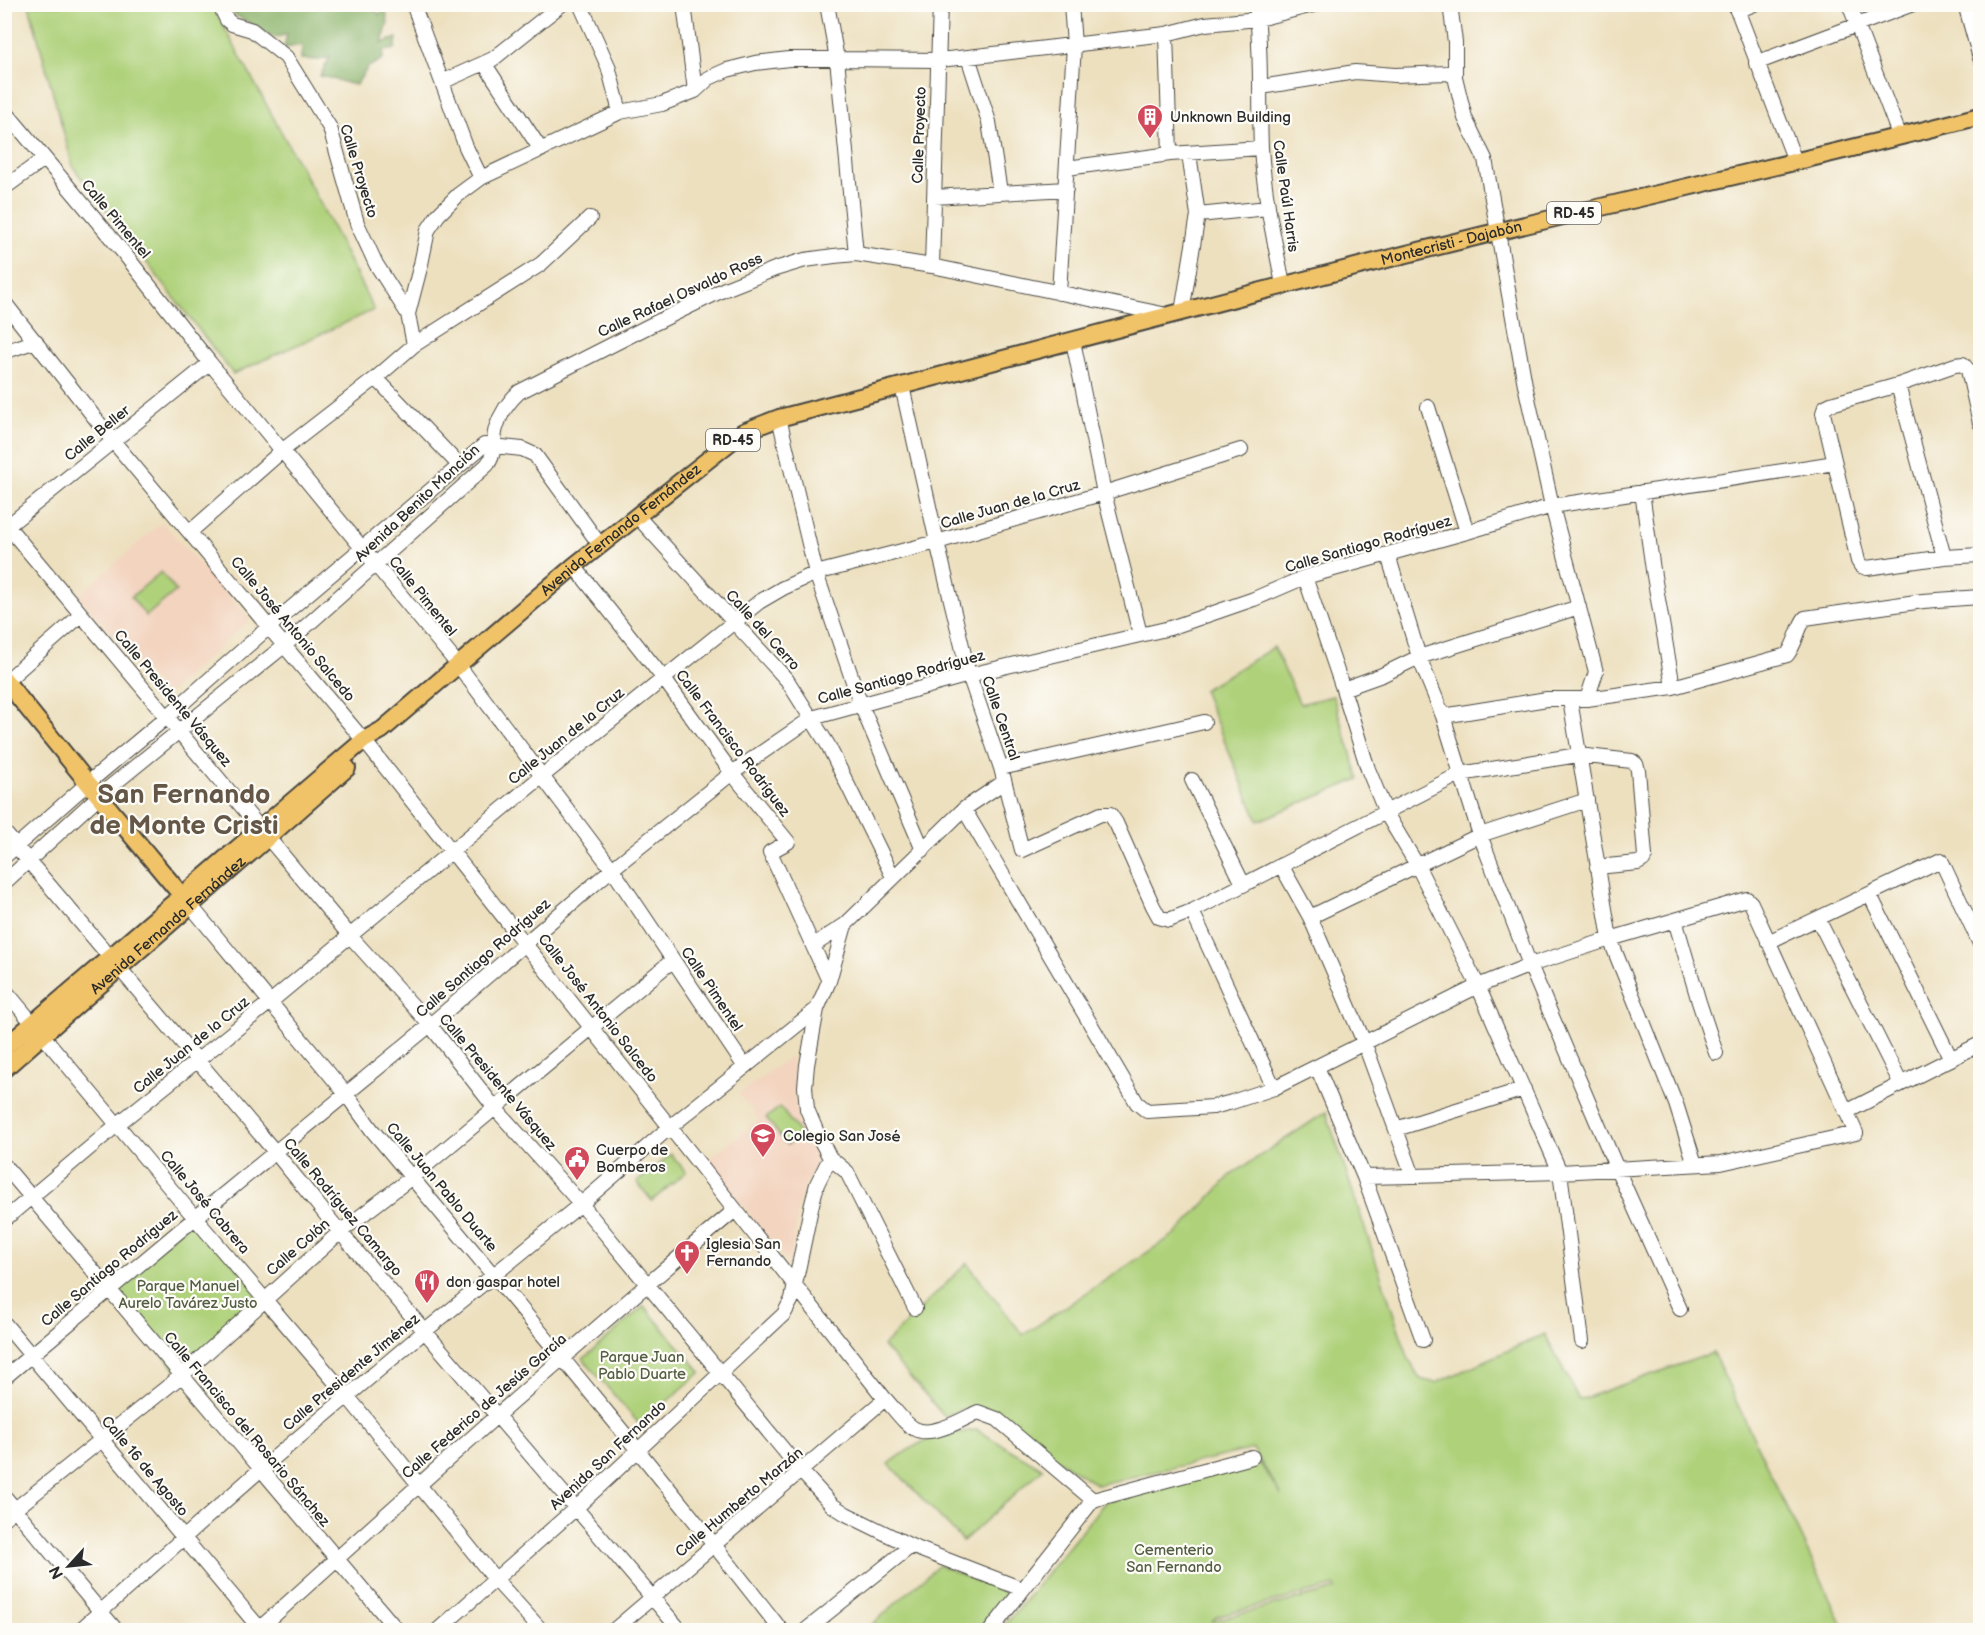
<svg xmlns="http://www.w3.org/2000/svg" width="1985" height="1635" viewBox="0 0 1985 1635" font-family="'Balsamiq Sans',sans-serif">
<rect width="100%" height="100%" fill="#fdfcf7"/>
<filter id="ink" filterUnits="userSpaceOnUse"><feTurbulence type="fractalNoise" baseFrequency=".0167" numOctaves="2"/><feDisplacementMap in="SourceGraphic" scale="12" xChannelSelector="R" yChannelSelector="G"/><feConvolveMatrix kernelMatrix="1 2 1 2 8 2 1 2 1" color-interpolation-filters="sRGB"/></filter>
<filter id="wash" filterUnits="userSpaceOnUse"><feTurbulence type="fractalNoise" baseFrequency=".008" numOctaves="4" result="noise"/><feDisplacementMap in="SourceGraphic" scale="24" xChannelSelector="R" yChannelSelector="G"/><feGaussianBlur stdDeviation="1.35" result="paint"/><feColorMatrix in="noise" values="0 0 0 0 0 0 0 0 0 0 0 0 0 0 0 0 0 1.4 0 .05"/><feComposite in="paint" operator="in"/></filter>
<g filter="url(#wash)">
<rect width="100%" height="100%" fill="#ede0bf"/>
<path fill="#f3d4bf" d="M162 522 250 620 166 695 78 596Z
M792 1055 795 1100 800 1124 819 1158 807 1180 798 1207 795 1234 788 1263 707 1160 759 1120 739 1094Z"/>
<path fill="#afd17a" stroke="#6d7e52" stroke-width="1.5" fill-rule="evenodd" d="M29 5H212L319 201 374 310 233 374 73 167Z
M161 572 176 591 146 616 131 597Z
M1274 647 1300 704 1333 696 1359 779 1258 821 1203 690Z
M780 1107 801 1135 787 1145 766 1118Z
M1326 1112 1409 1360 1420 1379 1436 1383 1545 1334 1579 1400 1713 1353 1845 1630H1001L1105 1502 1259 1462 1282 1496 1253 1449 1097 1485 984 1413 960 1410 944 1416 883 1346 967 1263 1023 1335 1178 1232 1231 1175ZM1334 1586 1336 1589 1213 1621 1216 1617Z
M671 1154 686 1172 652 1201 637 1182Z
M195 1218 264 1299 181 1376 108 1290Z
M644 1306 701 1372 640 1425 583 1359Z
M977 1430 1043 1469 963 1541 889 1464C923 1437 936 1435 977 1430Z
M939 1565 1007 1593 978 1630H866Z"/>
<path fill="#8bb36a" stroke="#5b6f4a" stroke-width="1.5" d="M365 4 376 10 379 15 387 5 386 12 388 23 382 43 397 38 395 49 383 51V59L368 67 356 85C342 83 334 78 320 76L330 57 319 60 301 59 302 45 284 48 287 34 275 38 234 14 239 5Z"/>
</g>
<g filter="url(#ink)">
<g fill="none" stroke-linecap="round" stroke-linejoin="round">
<defs>
<path id="minor" d="M219 4 227 20 232 24 252 30 286 57 330 128 357 223 376 264 408 314 414 345
M413 4 466 147 481 178
M580 4 608 66 620 112
M684 4 695 91
M827 4 837 59 938 60 968 57 1166 34 1205 24 1258 19 1317 4
M1256 4C1262 52 1259 100 1261 148 1264 194 1274 239 1283 284
M1450 4 1455 42V77
M1735 4 1795 161
M1849 4 1900 137
M1965 4 1980 58
M1737 11 1754 4
M1166 34 1170 154
M968 57 989 122 1000 192
M484 63 541 150
M1756 63 1913 4
M442 82 493 59 562 4
M1261 87 1355 72 1395 75 1448 73 1455 77 1465 118 1485 159 1525 385 1552 506 1596 672 1587 699
M4 110 123 252 210 363 459 666 612 869 745 1067
M1067 168 1170 154 1261 148
M4 188 44 159
M934 197 1066 189
M1198 215 1268 208
M932 266 940 4
M1059 293 1074 45 1071 4
M4 302 113 441 370 748 885 1399C894 1408 904 1424 915 1429 932 1438 963 1419 978 1412L997 1419 1093 1500
M1182 312 1198 215 1189 154
M408 314 421 264 428 230 438 215 458 195 481 178 620 112 662 104 695 91 709 78 727 70 755 63 789 59H837L856 254
M1073 341 1104 493 1140 634
M4 352 36 341
M376 378 459 465
M1898 385 1944 557
M902 386 937 542 969 675 1001 768 1022 850 1101 814H1110L1116 823 1153 906 1159 917 1169 920 1192 911 1460 774 1578 755 1632 761 1636 764 1638 770 1645 856 1643 860 1638 863 1597 867
M1428 407 1467 532
M779 418 816 573 861 705 923 850
M1980 423 1968 370 1963 364 1955 365 1898 385 1831 404 1825 407 1823 413 1858 561 1861 566 1867 568 1944 557 1980 555
M1642 492 1653 570 1673 687
M637 516 787 680 828 745 893 877
M4 522 351 937 430 1025 494 1107 581 1204 801 1471 832 1505 846 1514 911 1546 1022 1589
M4 529 210 363
M190 532 283 450 376 378 414 345 541 264 590 218
M1388 555 1419 657 1443 716 1480 835 1530 965 1617 1169 1680 1309
M574 566 664 679 732 773 788 842 770 852 829 981
M1305 577 1343 689 1368 769 1386 813 1417 865 1478 986 1560 1172 1582 1341
M4 683 81 615
M1343 689 1382 675 1419 657 1579 607
M1570 700 1610 939 1676 1104 1695 1164
M1443 716 1547 699H1587L1673 687 1787 655C1796 644 1797 629 1805 618L1923 601 1980 597
M1001 768 1204 722
M1192 780 1243 884
M964 809 1137 1103 1147 1111 1213 1107 1232 1102 1274 1088 1478 986 1530 965 1610 939 1747 899 1751 903 1856 1133 1721 1163 1560 1172 1413 1176 1364 1042 1310 917 1281 865
M4 832 276 1153 340 1232 680 1630
M4 857 88 783 168 716 270 626 484 445 522 449 535 455 600 545
M4 883 99 796 285 645 487 465C496 454 492 442 496 428 500 415 509 401 519 392L649 326 725 289 775 269 805 260 834 256 856 254 932 266 1167 315
M1870 895 1951 1059
M191 906 346 1094 372 1130C510 1295 649 1460 781 1630
M1192 911 1274 1088
M1310 917 1480 835 1587 800
M1818 919 1901 1084
M1675 920 1699 1002 1716 1053
M845 925 829 981 817 1009 807 1065 805 1087 807 1109 818 1135 830 1158 847 1172 915 1308
M1768 942 1941 860 1980 944
M814 945 845 925 964 809 1004 782
M4 989 195 1218 348 1397 495 1579 541 1630
M1317 1067 1364 1177 1413 1176
M1846 1112 1980 1044
M1396 1129 1524 1089
M4 1165 397 1630
M1364 1177 1423 1340
M4 1220 118 1124 269 1003 541 777 759 602 783 588 816 573 937 542 1104 493 1241 450
M4 1323 261 1630
M4 1378 195 1218 430 1025 612 869 732 773 812 718 969 675 1170 628 1254 599 1305 577 1467 532 1552 506 1835 463
M4 1496 116 1630
M4 1518 181 1376 340 1232 412 1177 673 960
M80 1630 261 1469 425 1331 581 1204 670 1127 817 1009
M258 1630C415 1488 573 1346 735 1210
M438 1630 576 1508 784 1314 792 1299 811 1208 817 1184 830 1158
M614 1630 885 1399
M806 1630 911 1546
M991 1630 1093 1500 1252 1457"/>
<g id="major">
<path d="M4 679 88 783 188 903"/>
<path id="s1" d="M4 1048 364 740 382 730 574 566 743 432 779 418C1018 356 1256 290 1496 232 1657 193 1820 158 1980 116"/>
<path id="s2" d="M4 1069 347 768"/>
</g>
</defs>
<use href="#minor" stroke="#484641" stroke-width="16"/>
<use href="#major" stroke="#484641" stroke-width="20"/>
<use href="#minor" stroke="#fff" stroke-width="14"/>
<use href="#major" stroke="#f0c369" stroke-width="16"/>
</g>
</g>
<defs>
<symbol id="building-pin" viewBox="-11 -11 22 30"><path d="M0 17L-7.5 6A9.5 9.5 0 1 1 7.5 6Z" fill="#d1495b" stroke="#fdfcf7"/><path d="M-4-6H4V6H1V3H-1V6H-4ZM-2.5-4.3h1.7v1.8h-1.7ZM.8-4.3h1.7v1.8H.8ZM-2.5-1h1.7V.8h-1.7ZM.8-1h1.7V.8H.8Z" fill="#fff"/></symbol>
<symbol id="university-pin" viewBox="-11 -11 22 30"><path d="M0 17L-7.5 6A9.5 9.5 0 1 1 7.5 6Z" fill="#d1495b" stroke="#fdfcf7"/><path d="M0-5L7-2L0 1L-7-2ZM-4 1L0 2.5L4 1V4Q0 6-4 4Z" fill="#fff"/></symbol>
<symbol id="civic-pin" viewBox="-11 -11 22 30"><path d="M0 17L-7.5 6A9.5 9.5 0 1 1 7.5 6Z" fill="#d1495b" stroke="#fdfcf7"/><path d="M-.6-6.5H3V-4.5H.6V-3L4-1V1h2V6H-6V1h2V-1L-.6-3ZM-1.2 2.5V6h2.4V2.5Z" fill="#fff"/></symbol>
<symbol id="church-pin" viewBox="-11 -11 22 30"><path d="M0 17L-7.5 6A9.5 9.5 0 1 1 7.5 6Z" fill="#d1495b" stroke="#fdfcf7"/><path d="M-1.2-6h2.4v3.5h3.3v2.4h-3.3V6h-2.4V-.1h-3.3v-2.4h3.3Z" fill="#fff"/></symbol>
<symbol id="restaurant-pin" viewBox="-11 -11 22 30"><path d="M0 17L-7.5 6A9.5 9.5 0 1 1 7.5 6Z" fill="#d1495b" stroke="#fdfcf7"/><path d="M-5-6h1v4h1v-4h1v4h1v-4h1v5L-1.5 .5V6h-2V.5L-5-1ZM5-6V6H3V1.5H1.5Q1.5-4 5-6Z" fill="#fff"/></symbol>
</defs>
<g fill-rule="evenodd">
<use href="#building-pin" x="1135" y="102" width="30" height="40"/>
<use href="#university-pin" x="748" y="1121" width="30" height="40"/>
<use href="#civic-pin" x="562" y="1144" width="30" height="40"/>
<use href="#church-pin" x="672" y="1238" width="30" height="40"/>
<use href="#restaurant-pin" x="412" y="1267" width="30" height="40"/>
</g>
<g text-anchor="middle" stroke-width="4.5" stroke-linejoin="round" paint-order="stroke">
<g fill="#fdfcf7" stroke="#6a6a68" stroke-width="1.5">
<rect x="1547" y="202" width="54" height="22" rx="4.5"/>
<rect x="706" y="429" width="54" height="22" rx="4.5"/>
</g>
<g font-size="14" font-weight="bold" fill="#2b2b2b">
<text x="1574" y="218">RD-45</text>
<text x="733" y="445">RD-45</text>
</g>
<g font-size="15" fill="#2b2b2b" stroke="#fdfcf7" text-anchor="start">
<text x="1170" y="122">Unknown Building</text>
<text x="783" y="1141">Colegio San José</text>
<text x="596" y="1155">Cuerpo de<tspan x="596" dy="17">Bomberos</tspan></text>
<text x="706" y="1249">Iglesia San<tspan x="706" dy="17">Fernando</tspan></text>
<text x="446" y="1287">don gaspar hotel</text>
</g>
<g font-size="15" fill="#2b2b2b" stroke="#fdfcf7">
<text transform="translate(919 135) rotate(-88)" y="5">Calle Proyecto</text>
<text transform="translate(359 171) rotate(73)" y="5">Calle Proyecto</text>
<text transform="translate(1286 196) rotate(82)" y="5">Calle Paúl Harris</text>
<text transform="translate(116 219) rotate(50)" y="5">Calle Pimentel</text>
<text dy="5" stroke="none"><textPath href="#s1" startOffset="1696">Montecristi - Dajabón</textPath></text>
<text transform="translate(680 295) rotate(-25)" y="5">Calle Rafael Osvaldo Ross</text>
<text transform="translate(97 433) rotate(-39)" y="5">Calle Beller</text>
<text transform="translate(417 503) rotate(-43)" y="5">Avenida Benito Monción</text>
<text transform="translate(1010 504) rotate(-16)" y="5">Calle Juan de la Cruz</text>
<text dy="5" stroke="none"><textPath href="#s1" startOffset="806">Avenida Fernando Fernández</textPath></text>
<text transform="translate(1368 544) rotate(-16)" y="5">Calle Santiago Rodríguez</text>
<text transform="translate(423 596) rotate(51)" y="5">Calle Pimentel</text>
<text transform="translate(293 629) rotate(50)" y="5">Calle José Antonio Salcedo</text>
<text transform="translate(763 630) rotate(48)" y="5">Calle del Cerro</text>
<text transform="translate(901 677) rotate(-15)" y="5">Calle Santiago Rodríguez</text>
<text transform="translate(173 698) rotate(50)" y="5">Calle Presidente Vásquez</text>
<text transform="translate(1001 718) rotate(71)" y="5">Calle Central</text>
<text transform="translate(566 736) rotate(-39)" y="5">Calle Juan de la Cruz</text>
<text transform="translate(733 743) rotate(53)" y="5">Calle Francisco Rodríguez</text>
<text dy="5" stroke="none"><textPath href="#s2" startOffset="218">Avenida Fernando Fernández</textPath></text>
<text transform="translate(483 958) rotate(-41)" y="5">Calle Santiago Rodríguez</text>
<text transform="translate(712 989) rotate(56)" y="5">Calle Pimentel</text>
<text transform="translate(598 1008) rotate(52)" y="5">Calle José Antonio Salcedo</text>
<text transform="translate(191 1045) rotate(-39)" y="5">Calle Juan de la Cruz</text>
<text transform="translate(498 1082) rotate(50)" y="5">Calle Presidente Vásquez</text>
<text transform="translate(442 1187) rotate(50)" y="5">Calle Juan Pablo Duarte</text>
<text transform="translate(205 1202) rotate(50)" y="5">Calle José Cabrera</text>
<text transform="translate(343 1207) rotate(50)" y="5">Calle Rodríguez Camargo</text>
<text transform="translate(298 1247) rotate(-41)" y="5">Calle Colón</text>
<text transform="translate(109 1268) rotate(-40)" y="5">Calle Santiago Rodríguez</text>
<text transform="translate(351 1372) rotate(-40)" y="5">Calle Presidente Jiménez</text>
<text transform="translate(484 1406) rotate(-41)" y="5">Calle Federico de Jesús García</text>
<text transform="translate(247 1429) rotate(50)" y="5">Calle Francisco del Rosario Sánchez</text>
<text transform="translate(608 1455) rotate(-43)" y="5">Avenida San Fernando</text>
<text transform="translate(145 1466) rotate(50)" y="5">Calle 16 de Agosto</text>
<text transform="translate(739 1502) rotate(-40)" y="5">Calle Humberto Marzán</text>
</g>
<g font-size="15" fill="#535d43" stroke="#fdfcf7">
<text x="188" y="1291">Parque Manuel<tspan x="188" dy="17">Aurelo Tavárez Justo</tspan></text>
<text x="642" y="1362">Parque Juan<tspan x="642" dy="17">Pablo Duarte</tspan></text>
<text x="1174" y="1555">Cementerio<tspan x="1174" dy="17">San Fernando</tspan></text>
</g>
<g font-size="27" font-weight="bold" fill="#645748" stroke="#fdfcf7">
<text x="184" y="803">San Fernando<tspan x="184" dy="31">de Monte Cristi</tspan></text>
</g>
</g>
<rect width="1985" height="1635" fill="none" stroke="#fdfcf7" stroke-width="24"/>
<g transform="translate(69 1566) rotate(243)" stroke="#fdfcf7" stroke-width="4.5" paint-order="stroke">
<path d="M0-4.5L10 22L0 15L-10 22Z" fill="#2b2b2b"/>
<text y="-9" font-size="16" font-weight="bold" text-anchor="middle" fill="#2b2b2b">N</text>
</g>
</svg>
